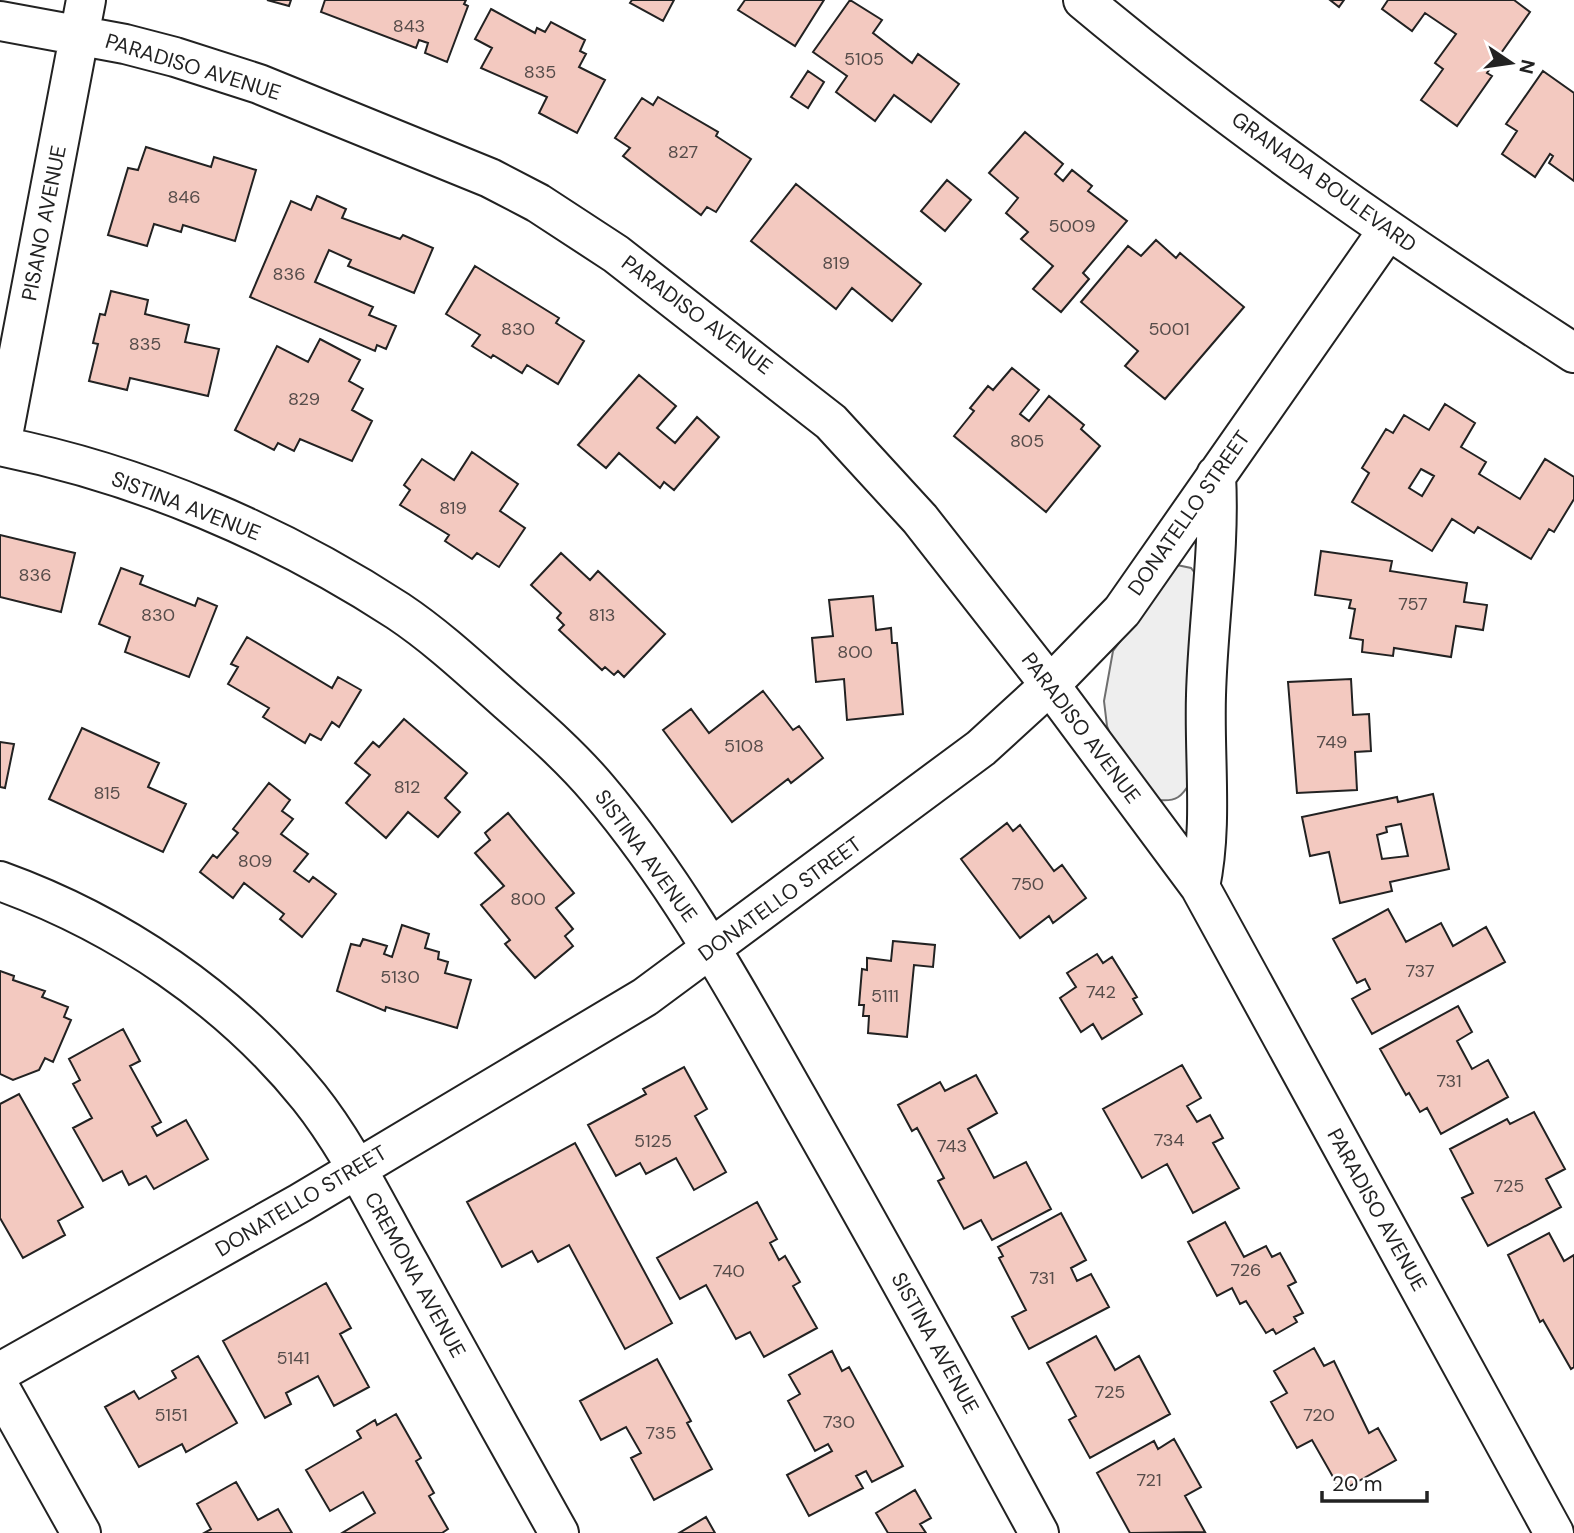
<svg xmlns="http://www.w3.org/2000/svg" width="1574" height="1533" viewBox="0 0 1574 1533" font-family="'DM Sans',sans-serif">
<rect width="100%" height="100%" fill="#fff"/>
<path fill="#eee" stroke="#6f6f6f" stroke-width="2" d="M1177 565 1191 568 1198 577 1191 781C1182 797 1176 802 1158 800L1117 751 1107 726 1104 701 1113 651Z"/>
<path fill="#f3c9c0" stroke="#222" stroke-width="2" fill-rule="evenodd" d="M267 0H291L289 6Z
M325 0H466L464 4 468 6 447 62 425 53 428 43 419 40 416 48 321 12Z
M632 0H674L663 21 630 3Z
M745 0H824L795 46 738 10Z
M850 0 882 20 873 33 912 63 918 54 959 84 931 122 894 95 875 121 836 92 847 76 813 52Z
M1330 0H1344L1339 7Z
M1388 0H1514L1530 12 1487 73 1492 76 1457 126 1421 100 1443 69 1435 63 1456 34 1425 13 1412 31 1382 9Z
M491 9 535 33 537 28 545 32 551 22 585 40 580 51 586 54 579 67 605 80 577 133 539 113 547 97 481 68 492 48 475 39Z
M808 71 824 82 808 108 791 97Z
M1543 71 1574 93V181L1549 163 1553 156 1550 154 1535 177 1502 154 1517 131 1506 124Z
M658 97 718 132 716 136 751 159 716 212 707 207 701 215 623 156 630 148 615 138 642 98 653 105Z
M1025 132 1063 164 1055 174 1063 181 1072 170 1092 186 1088 191 1127 221 1083 273 1089 279 1061 312 1033 289 1053 266 1021 239 1028 232 1006 213 1018 198 989 173Z
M146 147 211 167 214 157 256 170 235 241 183 225 181 232 154 224 147 246 108 235 128 168 138 170Z
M947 180 971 200 945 231 921 211Z
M796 184 921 284 892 321 852 288 836 309 751 241Z
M317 196 346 209 342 218 400 239 403 235 433 248 414 293 348 266 351 260 329 250 315 282 373 307 369 315 396 326 386 349 377 345 375 351 250 297 291 201 311 210Z
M1156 240 1176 258 1180 253 1244 307 1165 399 1125 366 1138 351 1081 302 1128 246 1141 256Z
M475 266 559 318 556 323 584 341 558 384 527 365 522 373 493 355 491 358 472 346 480 335 446 314Z
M111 291 148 300 145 314 189 325 185 342 219 349 208 396 130 378 127 390 89 381 98 344 93 343 100 314 105 315Z
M320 339 360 360 349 381 363 389 352 410 372 421 352 461 300 439 294 451 278 443 274 450 235 430 277 346 308 362Z
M1012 368 1039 390 1020 414 1029 421 1049 396 1084 425 1081 429 1100 446 1046 512 954 436 974 411 970 408 988 386 993 390Z
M639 375 676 406 657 428 675 443 697 417 719 437 674 490 664 482 660 488 619 453 606 468 578 445Z
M1445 404 1475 423 1461 447 1486 462 1479 474 1520 499 1545 459 1574 477V499L1554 532 1549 529 1531 559 1478 527 1474 533 1452 519 1432 551 1352 502 1369 473 1362 468 1386 429 1393 433 1404 415 1429 430ZM1421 469 1434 476 1422 496 1409 488Z
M472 452 518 484 500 511 525 528 499 567 477 553 472 559 445 541 449 535 400 505 410 490 404 485 422 459 454 480Z
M0 535 75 553 61 612 0 597Z
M1321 551 1392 561 1390 571 1467 583 1464 602 1487 605 1483 630 1456 626 1451 657 1394 648 1393 656 1362 652 1363 640 1350 638 1355 609 1349 608 1351 600 1315 595Z
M561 553 590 580 598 571 665 634 624 677 618 671 614 675 605 667 602 670 559 630 564 625 557 618 561 613 531 585Z
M121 568 143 576 140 584 195 606 198 598 217 606 189 677 125 652 130 637 99 624Z
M873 596 876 630 891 628 892 643H897L903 714 847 720 844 679 816 682 812 638 833 636 829 600Z
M247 637 332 688 338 677 361 690 339 727 332 722 321 740 310 734 305 743 263 717 269 708 228 684 238 667 231 664Z
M1351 679 1353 715 1369 714 1371 751 1355 752 1357 790 1297 793 1288 682Z
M763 691 793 730 799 726 823 758 791 783 788 779 732 822 663 730 691 709 709 733Z
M404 719 467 773 445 798 460 812 438 837 408 812 386 838 346 803 370 775 355 763 373 742 379 747Z
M82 728 159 763 148 787 186 804 163 852 49 799Z
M0 742 14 744 5 788 0 787Z
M269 783 290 800 282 811 293 819 281 834 308 854 294 871 309 882 313 877 336 894 302 937 280 919 284 914 244 883 233 898 200 872 213 855 217 858 238 833 233 829Z
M1433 794 1449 869 1390 882 1392 891 1340 903 1329 852 1310 856 1302 817 1397 797 1398 802ZM1401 824 1408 856 1382 859 1377 835 1387 832 1386 827Z
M508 813 574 893 556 908 573 929 565 936 573 946 535 978 505 944 510 940 481 905 504 886 475 853 490 840 485 833Z
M1007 823 1013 831 1020 825 1054 871 1062 865 1086 898 1053 923 1049 916 1020 938 961 859Z
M1388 909 1406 942 1441 923 1453 946 1486 927 1505 962 1372 1034 1352 999 1370 989 1365 979 1357 983 1333 939Z
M402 925 429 934 425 948 439 952 438 959 448 962 445 973 471 980 457 1028 386 1007 385 1011 337 991 351 944 360 946 363 939 387 946 384 954 392 957Z
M893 941 935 945 933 967 914 965 907 1037 868 1033 869 1016H863L864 1005H859L862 969 867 970V958L891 961Z
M1097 954 1103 963 1112 957 1137 997 1133 999 1142 1014 1102 1039 1093 1024 1081 1032 1060 998 1076 987 1067 973Z
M0 971 14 976 13 980 45 991 42 997 68 1007 64 1017 71 1020 53 1062 45 1058 39 1070 13 1080 0 1074Z
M1458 1006 1472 1032 1457 1041 1472 1069 1488 1060 1508 1097 1441 1134 1427 1108 1420 1112 1409 1093 1406 1095 1380 1049Z
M123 1029 140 1061 130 1066 161 1122 152 1127 157 1136 186 1120 208 1159 154 1189 146 1176 129 1185 122 1171 103 1181 73 1128 92 1118 73 1084 80 1080 69 1059Z
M1182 1065 1201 1098 1187 1106 1197 1122 1210 1115 1223 1138 1213 1143 1239 1188 1193 1213 1167 1164 1142 1178 1103 1109Z
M684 1067 707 1109 695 1116 726 1172 694 1190 676 1158 646 1174 640 1163 616 1176 588 1125 646 1094 643 1089Z
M976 1075 997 1113 968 1129 994 1178 1026 1162 1051 1209 992 1240 981 1220 964 1229 938 1181 944 1178 917 1128 912 1131 898 1105 940 1082 945 1091Z
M19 1094 83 1207 58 1221 65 1235 23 1258 0 1218V1104Z
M1534 1112 1565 1169 1546 1179 1561 1207 1488 1246 1462 1198 1473 1193 1450 1149 1507 1119 1510 1124Z
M575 1143 672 1323 625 1349 569 1245 538 1262 532 1251 502 1267 467 1202Z
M757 1202 777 1239 770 1243 779 1260 785 1256 800 1282 793 1286 817 1328 764 1357 750 1332 736 1339 706 1285 680 1299 657 1258Z
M1061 1213 1086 1260 1071 1268 1077 1281 1091 1274 1109 1307 1029 1349 1012 1317 1026 1310 999 1258 1003 1256 998 1247Z
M1225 1222 1244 1257 1266 1246 1272 1257 1280 1253 1296 1282 1288 1286 1303 1313 1294 1317 1297 1322 1276 1334 1273 1329 1266 1333 1246 1301 1240 1304 1232 1288 1217 1296 1188 1242Z
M1549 1233 1564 1261 1574 1255V1367L1571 1369 1543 1320 1540 1322 1508 1255Z
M326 1283 351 1328 340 1334 369 1387 334 1406 318 1376 286 1393 291 1404 265 1418 223 1341Z
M1096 1336 1115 1370 1139 1356 1170 1414 1090 1458 1069 1420 1076 1416 1047 1363Z
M1314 1348 1324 1366 1334 1361 1369 1433 1378 1428 1396 1460 1341 1491 1312 1440 1297 1448 1271 1402 1287 1393 1274 1371Z
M832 1351 842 1371 849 1367 903 1466 872 1482 866 1471 856 1476 863 1488 809 1516 787 1475 832 1451 828 1444 815 1451 788 1401 800 1394 789 1375Z
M198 1356 237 1423 186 1452 182 1444 139 1467 105 1407 134 1391 139 1399 176 1378 172 1371Z
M657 1359 691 1421 687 1423 712 1469 654 1500 631 1458 641 1453 626 1427 601 1440 580 1401Z
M396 1414 421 1458 416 1461 434 1493 429 1496 448 1529 442 1533H342L375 1513 363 1492 330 1511 306 1470 361 1438 357 1431 375 1420 377 1425Z
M1174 1439 1201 1487 1185 1496 1205 1532 1130 1533 1097 1473 1154 1441 1158 1449Z
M236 1482 258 1520 278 1509 292 1533H204L211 1529 197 1504Z
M915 1490 931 1518 920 1524 926 1533H888L876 1513Z
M706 1517 715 1533H679Z"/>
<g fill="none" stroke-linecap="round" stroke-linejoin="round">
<defs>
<path id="minor" d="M1083 0C1237 129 1405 244 1574 353
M0 21 125 44 175 57 259 84 490 178 538 203 616 254 831 422 920 519 1050 685 1200 887 1554 1533
M0 446C140 474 278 533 398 611 437 637 472 670 507 701 539 729 571 757 598 789 678 883 737 992 798 1099 880 1243 960 1387 1039 1533
M1 446 86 0
M0 881C119 924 229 998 309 1097 349 1147 378 1209 410 1265 459 1354 509 1444 559 1533
M1200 887C1213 825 1204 759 1206 695 1208 621 1220 549 1216 475
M0 1372 300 1203 645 997 981 748 1050 685 1122 611 1388 230
M0 1388 81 1533"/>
</defs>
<use href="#minor" stroke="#222" stroke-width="42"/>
<use href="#minor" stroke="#fff" stroke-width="38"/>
</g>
<g text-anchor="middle" stroke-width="5" stroke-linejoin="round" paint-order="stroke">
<g font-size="18" fill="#564c4a">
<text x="409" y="32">843</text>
<text x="864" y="65">5105</text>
<text x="540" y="78">835</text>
<text x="683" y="158">827</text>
<text x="184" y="203">846</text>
<text x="1072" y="232">5009</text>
<text x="836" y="269">819</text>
<text x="289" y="280">836</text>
<text x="518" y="335">830</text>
<text x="1169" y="335">5001</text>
<text x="145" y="350">835</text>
<text x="304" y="405">829</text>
<text x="1027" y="447">805</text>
<text x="453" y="514">819</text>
<text x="35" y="581">836</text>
<text x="1413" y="610">757</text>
<text x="158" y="621">830</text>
<text x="602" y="621">813</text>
<text x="855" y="658">800</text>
<text x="1332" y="748">749</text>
<text x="744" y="752">5108</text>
<text x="407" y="793">812</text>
<text x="107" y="799">815</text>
<text x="255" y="867">809</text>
<text x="1028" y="890">750</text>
<text x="528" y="905">800</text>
<text x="1420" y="977">737</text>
<text x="400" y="983">5130</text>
<text x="1101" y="998">742</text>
<text x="885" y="1002">5111</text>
<text x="1449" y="1087">731</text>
<text x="1169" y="1146">734</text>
<text x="653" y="1147">5125</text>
<text x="952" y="1152">743</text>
<text x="1509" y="1192">725</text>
<text x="1246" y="1276">726</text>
<text x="729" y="1277">740</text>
<text x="1042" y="1284">731</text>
<text x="293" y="1364">5141</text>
<text x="1110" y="1398">725</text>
<text x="171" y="1421">5151</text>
<text x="1319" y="1421">720</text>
<text x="839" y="1428">730</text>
<text x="661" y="1439">735</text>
<text x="1149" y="1486">721</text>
</g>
<g font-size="21" fill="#222" stroke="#fff">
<text transform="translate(193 67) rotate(17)" y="7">PARADISO AVENUE</text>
<text transform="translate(1324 182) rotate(36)" y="7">GRANADA BOULEVARD</text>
<text transform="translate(44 223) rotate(-79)" y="7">PISANO AVENUE</text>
<text transform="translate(697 315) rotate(37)" y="7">PARADISO AVENUE</text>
<text transform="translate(186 506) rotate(21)" y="7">SISTINA AVENUE</text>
<text transform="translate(1189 513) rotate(-55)" y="7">DONATELLO STREET</text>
<text transform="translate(1081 728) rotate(53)" y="7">PARADISO AVENUE</text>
<text transform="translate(646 856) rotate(54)" y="7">SISTINA AVENUE</text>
<text transform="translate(780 899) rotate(-36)" y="7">DONATELLO STREET</text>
<text transform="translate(301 1201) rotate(-31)" y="7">DONATELLO STREET</text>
<text transform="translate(1377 1210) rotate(61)" y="7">PARADISO AVENUE</text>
<text transform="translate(415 1275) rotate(61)" y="7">CREMONA AVENUE</text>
<text transform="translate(935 1343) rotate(61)" y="7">SISTINA AVENUE</text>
</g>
</g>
<g transform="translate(1511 63) rotate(103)" stroke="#ffffff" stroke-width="5" paint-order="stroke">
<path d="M0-5L12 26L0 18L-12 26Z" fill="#222222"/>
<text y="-10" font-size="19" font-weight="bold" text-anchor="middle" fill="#222222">N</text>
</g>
<path d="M1322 1491v10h105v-10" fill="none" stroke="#222222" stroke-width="3.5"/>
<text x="1332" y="1491" font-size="21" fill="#222222" stroke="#ffffff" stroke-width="5" paint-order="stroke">20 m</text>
</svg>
